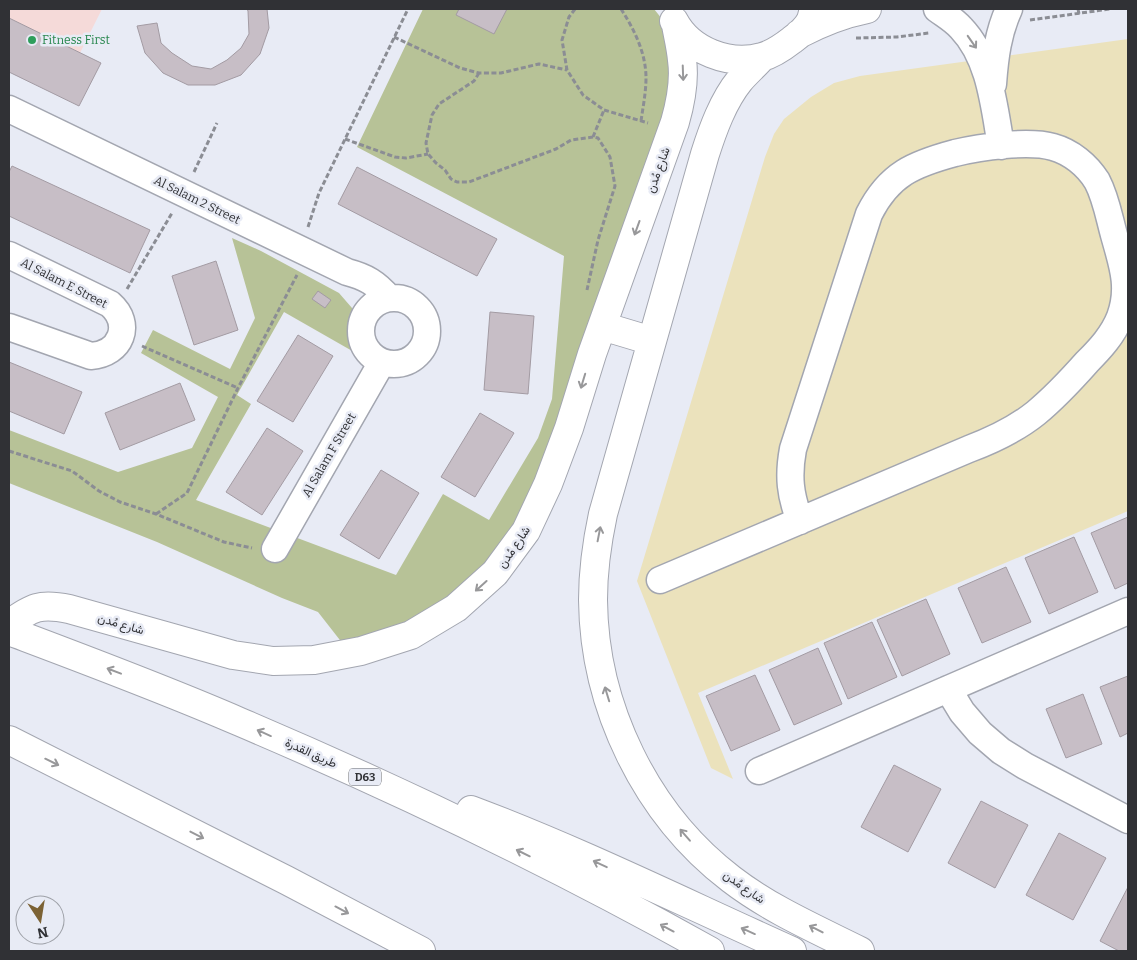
<svg xmlns="http://www.w3.org/2000/svg" width="1137" height="960" viewBox="0 0 1137 960" font-family="Bitter,Vazirmatn,serif">
<rect width="100%" height="100%" fill="#e8ebf5"/>
<path fill="#f5dad9" d="M9 9H102L61 91 9 67Z"/>
<path fill="#b7c297" d="M423 9H654C669 25 675 50 682 71L553 474 450 611 343 644 318 612 282 598 157 542 9 483V430L118 472 192 448 218 397 141 353 153 330 230 369 255 318 232 238 261 251 339 293 352 308 355 330 354 352 284 312 237 395 251 404 196 500 396 575 443 494 489 520 538 438 552 399 564 256 357 147Z"/>
<path fill="#ebe2bc" d="M1128 39V511L698 693 733 779 711 768 637 581 765 157 774 134 784 119 811 97 834 83 860 76Z"/>
<path fill="#c7bec6" stroke="#a39ba3" d="M247 9H267L269 28 260 54 241 75 215 85H188L163 73 145 53 137 26 157 23 161 43 172 53 192 66 211 69 227 60 241 48 249 34 248 11Z
M459 9H507L494 34 456 15Z
M9 18 101 63 79 106 9 72Z
M12 166 150 230 130 273 9 216V172Z
M357 167 497 239 477 276 338 204Z
M216 261 238 330 194 345 172 276Z
M318 291 331 300 325 308 312 299Z
M490 312 534 316 528 394 484 390Z
M298 335 333 356 293 422 257 401Z
M9 362 82 392 64 434 9 411Z
M180 383 195 420 120 450 105 413Z
M480 413 514 433 475 497 441 477Z
M267 428 303 451 262 515 226 492Z
M381 470 419 493 379 559 340 535Z
M1128 517V583L1115 589 1091 533Z
M1074 537 1098 592 1049 614 1025 558Z
M1006 567 1031 622 982 643 958 588Z
M926 599 950 654 902 676 877 620Z
M872 622 897 677 848 699 824 643Z
M818 648 842 704 794 725 769 670Z
M755 675 780 730 731 751 706 696Z
M1128 676V733L1120 737 1100 687Z
M1083 694 1102 744 1066 758 1046 709Z
M894 765 941 789 908 852 861 827Z
M981 801 1028 825 995 888 948 863Z
M1059 833 1106 858 1073 920 1026 895Z
M1128 887V951H1119L1100 941Z"/>
<g fill="none" stroke-linecap="round" stroke-linejoin="round">
<defs>
<path id="street" d="M937 9C945 15 954 20 961 28 990 58 994 106 1001 146
M993 84C995 57 998 33 1009 9
M9 109 347 272C366 277 376 283 389 298
M9 255 110 304C133 324 121 354 91 356L9 327
M361 331a33 33 0 1 1 66 0a33 33 0 1 1-66 0Z
M275 549 382 362
M660 580 969 449C993 440 1016 429 1036 413 1054 398 1071 380 1087 362 1100 349 1113 335 1120 317 1131 287 1122 264 1114 235 1109 217 1106 198 1097 181 1087 165 1071 152 1053 147 1028 140 980 147 955 153 914 164 889 174 869 214L793 449C788 476 790 495 800 521
M948 689 962 712 980 733 1001 751 1025 766 1128 820
M759 771 1128 611"/>
<path id="secondary" d="M674 21C690 51 729 66 762 57 773 54 783 47 792 40 799 35 807 28 811 20 812 17 813 12 814 9
M799 34C822 22 842 14 867 9
M762 57C755 65 747 72 740 80 723 101 713 129 705 154L603 514C597 542 593 571 593 600 594 707 646 814 731 879 770 909 816 929 860 951
M602 326 652 341
M9 624C32 607 40 603 69 609L233 655 273 661 314 660 361 651 411 635 456 608 495 573 526 531 548 484 569 428 592 354 675 122C681 101 685 81 682 60 681 48 678 36 676 25"/>
<path id="primary" d="M9 631C86 660 164 689 240 722 400 790 558 866 710 951
M9 740 286 880 421 951
M471 810C580 851 685 903 792 951"/>
</defs>
<use href="#street" stroke="#a3a6b0" stroke-width="29"/>
<use href="#secondary" stroke="#a3a6b0" stroke-width="30"/>
<use href="#primary" stroke="#a3a6b0" stroke-width="30"/>
<path stroke="#8b8d94" stroke-width="3" stroke-dasharray="5 2.5" stroke-linecap="butt" d="M575 9 569 17 562 40 567 70 583 95 604 110 648 123
M621 9C634 29 646 53 646 78 646 92 643 107 641 121
M1078 9 1079 14
M1030 20 1110 9
M394 37 460 68 479 73H501L539 64 567 70
M856 38 897 37 929 33
M479 73 474 81 439 104 432 115 426 143 428 154 436 163 445 170 451 179 457 182H469L556 149 571 140 593 137 598 138 610 157 615 186 598 240 587 290
M593 137 604 110
M345 139 395 157 406 158 428 154
M194 172 217 123
M308 227 319 193 408 9
M127 289 172 213
M142 346 238 388
M9 451 72 471 99 491 120 502 156 514 224 542 252 548
M156 514 187 493 238 388 297 275"/>
<use href="#street" stroke="#fff" stroke-width="26"/>
<use href="#secondary" stroke="#fff" stroke-width="28"/>
<use href="#primary" stroke="#fff" stroke-width="28"/>
</g>
<defs><path id="oneway-shaft" d="M-6 0H5M1.5-3L5.5 0L1.5 3" fill="none" stroke-width="1.6" stroke-linecap="round" stroke-linejoin="round" transform="scale(1.25)"/></defs>
<g stroke="#98989a">
<use href="#oneway-shaft" transform="translate(972 42) rotate(55)"/>
<use href="#oneway-shaft" transform="translate(683 73) rotate(88)"/>
<use href="#oneway-shaft" transform="translate(637 228) rotate(110)"/>
<use href="#oneway-shaft" transform="translate(583 381) rotate(107)"/>
<use href="#oneway-shaft" transform="translate(599 534) rotate(-79)"/>
<use href="#oneway-shaft" transform="translate(481 586) rotate(138)"/>
<use href="#oneway-shaft" transform="translate(114 671) rotate(-159)"/>
<use href="#oneway-shaft" transform="translate(607 694) rotate(-107)"/>
<use href="#oneway-shaft" transform="translate(264 733) rotate(-156)"/>
<use href="#oneway-shaft" transform="translate(52 762) rotate(26)"/>
<use href="#oneway-shaft" transform="translate(197 835) rotate(27)"/>
<use href="#oneway-shaft" transform="translate(685 835) rotate(-131)"/>
<use href="#oneway-shaft" transform="translate(523 853) rotate(-154)"/>
<use href="#oneway-shaft" transform="translate(600 864) rotate(-155)"/>
<use href="#oneway-shaft" transform="translate(342 910) rotate(28)"/>
<use href="#oneway-shaft" transform="translate(667 928) rotate(-152)"/>
<use href="#oneway-shaft" transform="translate(816 929) rotate(-153)"/>
<use href="#oneway-shaft" transform="translate(748 931) rotate(-156)"/>
</g>
<circle fill="#2e9e5b" stroke="#e8ebf5" stroke-width="2" cx="32" cy="40" r="5"/>
<g text-anchor="middle" stroke-width="5" stroke-linejoin="round" paint-order="stroke">
<rect fill="#e8ebf5" stroke="#67696f" stroke-width="1" x="349" y="768.5" width="32" height="17" rx="4"/>
<g font-size="11" font-weight="bold" fill="#303135">
<text x="365" y="781">D63</text>
</g>
<g font-size="12" fill="#27864d" stroke="#e8ebf5" text-anchor="start">
<text x="42" y="44">Fitness First</text>
</g>
<g font-size="12" fill="#303135" stroke="#e8ebf5">
<text transform="translate(658 170) rotate(-70)" y="4">شارع مُدن</text>
<text transform="translate(197 200) rotate(26)" y="4">Al Salam 2 Street</text>
<text transform="translate(64 283) rotate(27)" y="4">Al Salam E Street</text>
<text transform="translate(329 455) rotate(-60)" y="4">Al Salam F Street</text>
<text transform="translate(514 547) rotate(-56)" y="4">شارع مُدن</text>
<text transform="translate(121 624) rotate(16)" y="4">شارع مُدن</text>
<text transform="translate(311 753) rotate(24)" y="4">طريق القدرة</text>
<text transform="translate(744 887) rotate(35)" y="4">شارع مُدن</text>
</g>
</g>
<rect width="1137" height="960" fill="none" stroke="#303135" stroke-width="20"/>
<g transform="translate(40 920) rotate(168)"><circle r="24" fill="#e8ebf5" stroke="#9ea1a8"/>
<path d="M0-4L9 19L0 12L-9 19Z" fill="#7c6234"/>
<text y="-8" font-size="14" font-weight="bold" text-anchor="middle" fill="#303135">N</text>
</g>
</svg>
